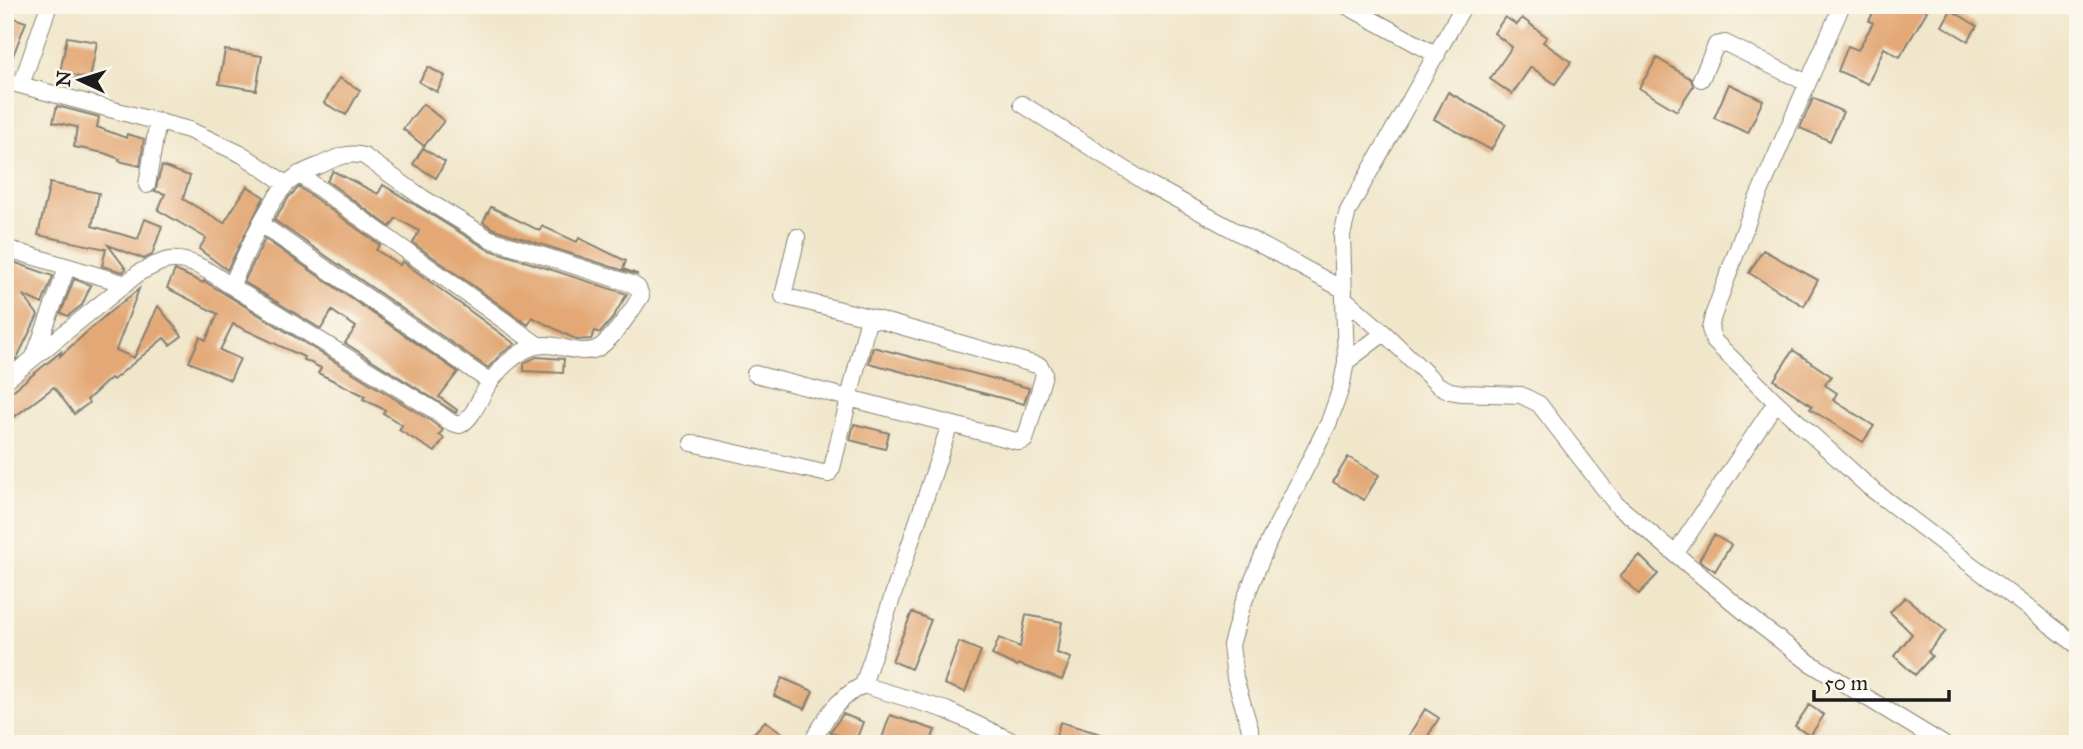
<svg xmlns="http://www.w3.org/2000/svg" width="2083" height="749" viewBox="0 0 2083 749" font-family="'IM FELL Great Primer',serif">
<rect width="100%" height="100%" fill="#fbf7ec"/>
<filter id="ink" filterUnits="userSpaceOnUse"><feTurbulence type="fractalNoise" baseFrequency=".0143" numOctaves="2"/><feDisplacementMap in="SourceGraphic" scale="14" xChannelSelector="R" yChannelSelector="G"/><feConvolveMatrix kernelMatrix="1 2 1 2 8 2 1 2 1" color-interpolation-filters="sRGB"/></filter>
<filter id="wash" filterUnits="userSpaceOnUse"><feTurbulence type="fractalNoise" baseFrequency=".00686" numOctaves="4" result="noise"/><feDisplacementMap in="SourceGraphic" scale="28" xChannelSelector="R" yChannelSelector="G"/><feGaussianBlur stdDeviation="1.57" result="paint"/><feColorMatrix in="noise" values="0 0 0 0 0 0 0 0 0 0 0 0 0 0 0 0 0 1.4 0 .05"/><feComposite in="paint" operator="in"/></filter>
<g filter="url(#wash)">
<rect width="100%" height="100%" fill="#f0e6ca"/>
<g id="blocks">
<path fill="#e3a876" d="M1877 5H1917L1927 11 1900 57 1884 48 1868 84 1838 71 1848 46 1858 50 1873 23 1869 21Z
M1951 10 1977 26 1968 41 1942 26Z
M5 15 26 22 7 71H5Z
M1505 17 1517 25 1522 18 1547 37 1543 42 1571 62 1555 84 1531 67 1512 94 1490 79 1512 47 1494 33Z
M67 37 97 42 90 79 60 73Z
M225 50 262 56 256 90 219 84Z
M1657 58 1691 79 1693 86 1677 111 1639 88Z
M428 67 445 76 437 92 419 82Z
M339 78 360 90 346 115 324 103Z
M1729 84 1763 100 1748 133 1714 118Z
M1448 92 1506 124 1491 150 1434 119Z
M1813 98 1843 112 1830 141 1800 128Z
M423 104 444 121 424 146 403 129Z
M57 106 99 117 97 127 126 138 127 134 144 139 140 166 119 161 120 159 104 153 74 147 77 127 53 122Z
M423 148 445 162 436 178 413 164Z
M162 166 190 176 183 199 224 223 247 186 264 197 227 270 199 249 206 238 158 210 165 194 155 191Z
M333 171 378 194 383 185 487 249 627 294 612 319 600 333 595 331 591 339 577 340 532 317 528 325 413 243 419 231 396 218 390 227 327 181Z
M50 183 99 193 92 226 138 239 145 219 162 226 152 255 144 259 108 245 126 269 123 272 102 266 106 249 38 235Z
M299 187 380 245 376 250 400 265 402 261 515 344 501 354 488 368 274 220 289 197Z
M491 207 540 231 542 226 577 242 579 238 626 261 623 269 637 274V275L494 229 483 222Z
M265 239 458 372 439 397 457 410 456 413 345 343 356 327 332 311 321 329 244 282Z
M1763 250 1818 280 1804 306 1749 273Z
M5 259 53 276 42 304 23 295 38 315 17 358 5 367Z
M175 270 203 283 204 281 431 421 443 430 439 435 444 438 435 452 399 430 402 425 383 413 385 410 363 399 365 396 318 373 321 368 303 359 304 357 233 324 220 350 240 359 230 380 189 362 200 337 206 340 218 314 167 288Z
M74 279 91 285 82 305 68 316 61 313Z
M139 289 116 350 134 358 158 306 182 336 170 345 164 338 113 380 111 378 87 400 89 403 74 414 54 387 5 424V397L61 352 60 356 106 315Z
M873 347 1029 388 1024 404 869 363Z
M1793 350 1831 376 1825 385 1837 393 1833 400 1874 426 1863 442 1810 409 1812 406 1774 380Z
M536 357 564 359 563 373 524 371V363Z
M854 424 889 433 885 449 850 440Z
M1348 457 1379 475 1364 500 1333 482Z
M1714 535 1731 545 1715 571 1699 560Z
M1639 555 1658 574 1639 594 1620 576Z
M1905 597 1946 631 1928 652 1932 656 1915 675 1894 656 1912 634 1890 612Z
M912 612 931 620 911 669 892 661Z
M1026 615 1062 622 1057 653 1071 658 1062 680 1018 664 1017 666 992 655 999 638 1020 647Z
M959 642 981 651 965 692 944 684Z
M782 678 813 691 805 709 774 696Z
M1809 705 1824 715 1810 736 1795 726Z
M1425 709 1439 718 1423 744H1419L1408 737Z
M843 714 863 722 855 743 830 732Z
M890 715 935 730 930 744H880Z
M765 721 799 744H744Z
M1060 722 1121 740V744H1054Z"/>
</g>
</g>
<g filter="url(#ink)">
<use href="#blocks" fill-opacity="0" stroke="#868173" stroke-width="2"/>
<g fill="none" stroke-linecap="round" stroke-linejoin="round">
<defs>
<path id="street" d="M1345 5 1437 55
M1842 5 1750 215 1713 316 1710 329 1714 341 1776 402 1869 487 2078 646
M1701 79 1716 45 1725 43 1807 83
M5 81 189 130 243 155 286 184
M21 85 49 5
M1022 104 1147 183 1344 290
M299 174 538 345
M147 185 158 121
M261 224 490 382
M5 248 126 284
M1345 299 1384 333 1438 385 1450 391 1462 393 1521 395 1539 404 1616 504 1760 625 1810 663 1943 744
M34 357 67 268
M1346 362 1384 333
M755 374 1020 442 1025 440 1043 378 1044 373 1040 366 869 317 783 296 797 237
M5 381 140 272C148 269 157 263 165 261 189 255 213 274 231 286L437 412 452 423 460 425C475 417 480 395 491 381 499 370 510 359 522 352 551 334 573 358 596 349 610 343 633 309 641 296L638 288 632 284 490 239 423 198 364 156C348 152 337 157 323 164 311 169 299 173 289 182 268 200 244 259 231 286
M692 443 828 474 832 468 869 317
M1676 553 1776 402
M863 685 950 424
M811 744C826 717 835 700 863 685L946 710 1018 744
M1250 744V729L1235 678 1231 645 1242 606 1269 541 1329 422 1341 388 1346 362 1342 235 1348 211 1365 180 1464 5"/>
</defs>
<use href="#street" stroke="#868173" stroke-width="18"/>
<use href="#street" stroke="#fff" stroke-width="16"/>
</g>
</g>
<rect width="2083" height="749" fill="none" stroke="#fbf7ec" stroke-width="28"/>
<g transform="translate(80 80) rotate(274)" stroke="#fbf7ec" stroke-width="5" paint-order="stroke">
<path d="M0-5L12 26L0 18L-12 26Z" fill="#1c1c1c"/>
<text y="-10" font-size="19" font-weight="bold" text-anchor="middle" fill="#1c1c1c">N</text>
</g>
<path d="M1814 690v10h135v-10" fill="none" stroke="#1c1c1c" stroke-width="3.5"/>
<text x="1824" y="690" font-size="21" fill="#1c1c1c" stroke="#fbf7ec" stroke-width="5" paint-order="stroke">50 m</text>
</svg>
